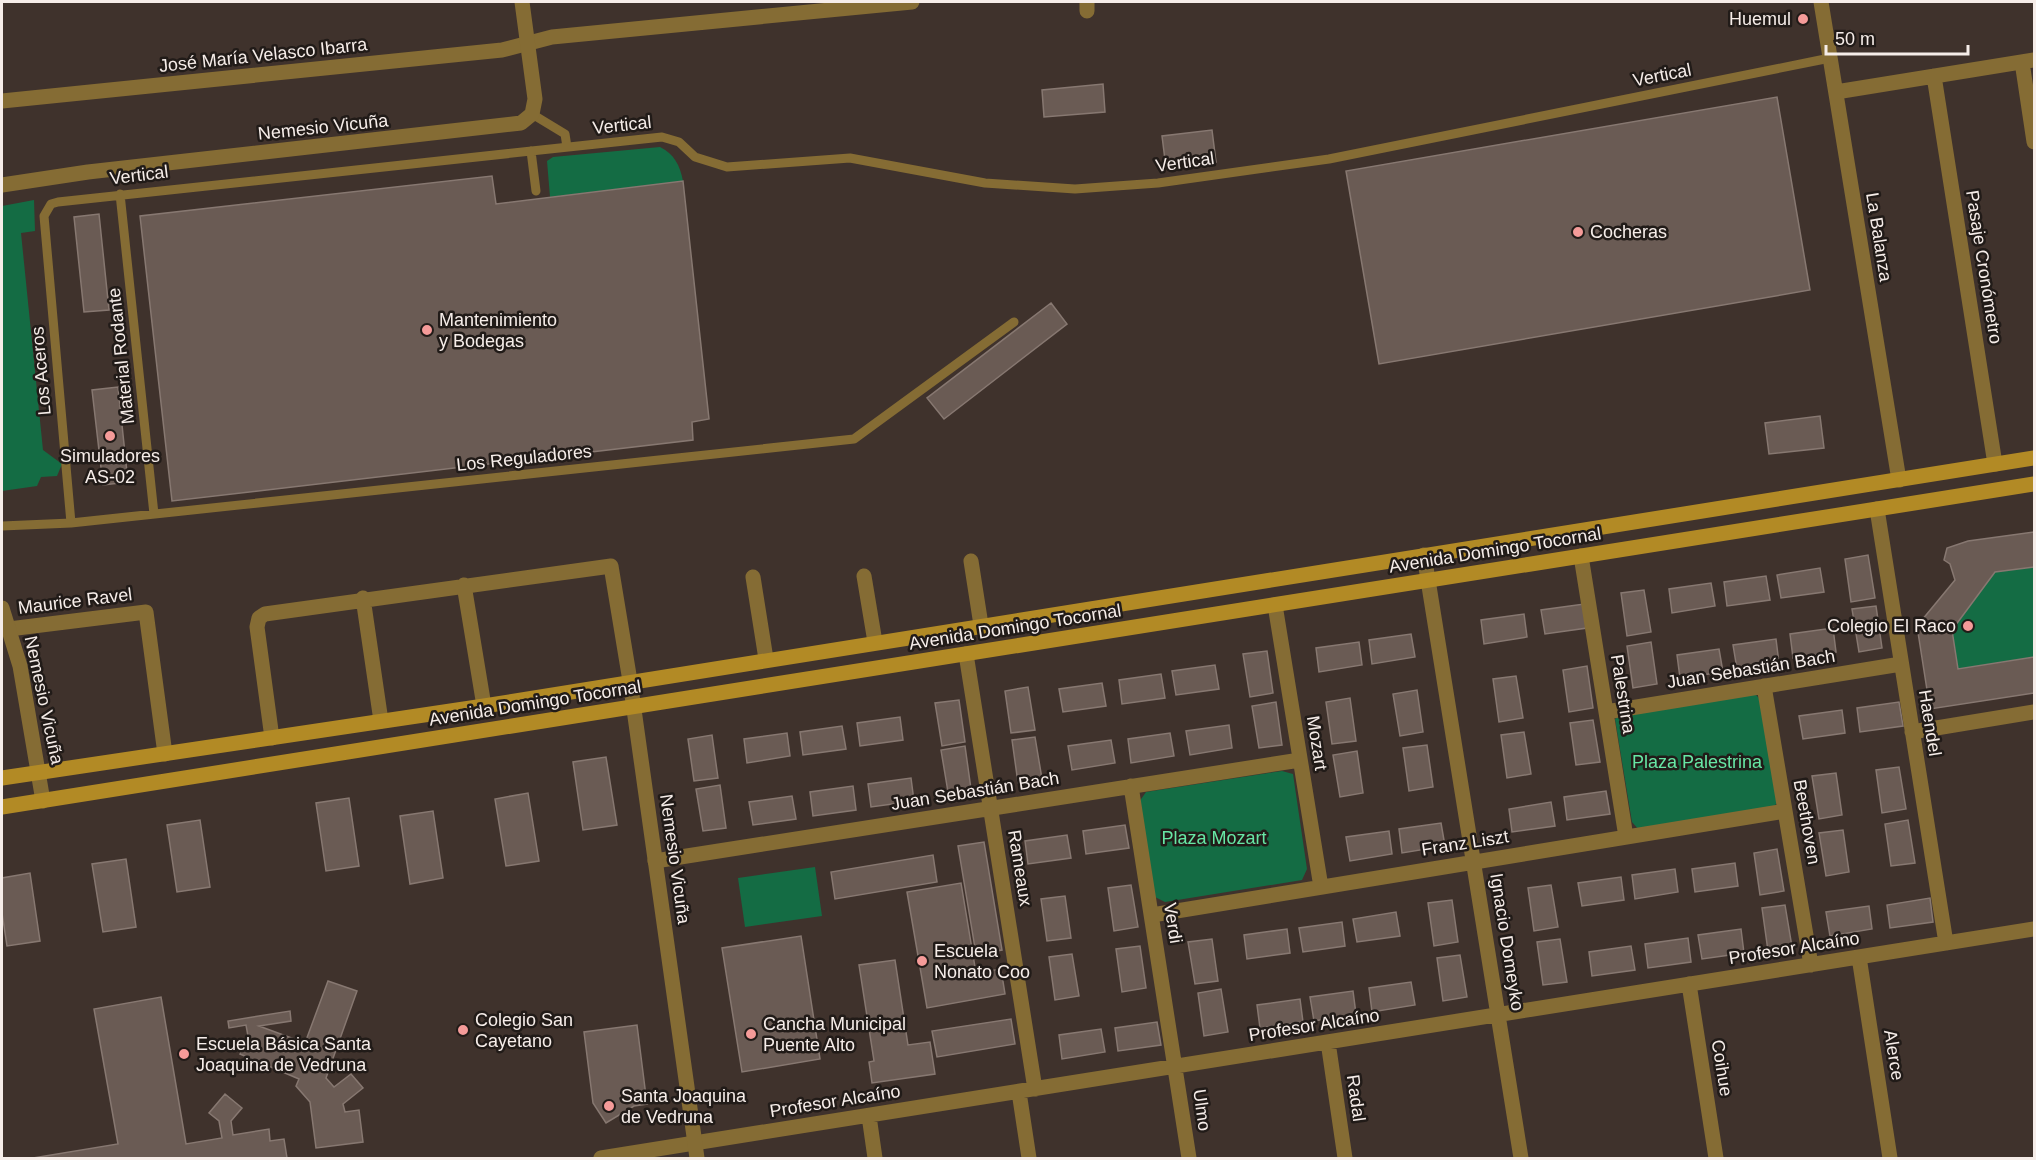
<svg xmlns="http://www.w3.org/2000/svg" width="2036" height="1160" viewBox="0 0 2036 1160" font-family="Arial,sans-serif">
<rect width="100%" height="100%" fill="#3f322c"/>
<path fill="#146c44" d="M660 147C674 154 680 165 683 181L550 197 547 161 553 157Z
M34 200 35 231 21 233 43 450 62 464 57 476 41 477 37 486 2 491V206Z
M2034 567V657L1958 669 1952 630 1995 572Z
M1755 694 1762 701 1778 802 1771 809 1639 830 1632 822 1615 719 1622 714Z
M1282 771 1293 774 1307 869 1302 880 1165 902 1155 897 1139 802 1146 792Z
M815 867 822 916 745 927 738 878Z"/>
<path fill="#6a5b54" stroke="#877871" stroke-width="1.5" d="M1103 84 1105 112 1044 117 1042 90Z
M1777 97 1810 290 1379 364 1346 171Z
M1212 130 1216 162 1166 168 1162 136Z
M492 176 496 204 683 181 709 419 692 422 693 440 172 501 140 216Z
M99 214 109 310 84 312 74 217Z
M1051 303 1067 324 944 419 927 398Z
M118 387 128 482 103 485 92 390Z
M1820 416 1824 448 1769 454 1765 423Z
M2034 532V567L1995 572 1952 630 1958 669 2034 657V693L1930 709 1917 626 1955 580 1950 564 1944 560 1947 548 1968 541Z
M1868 555 1875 598 1851 602 1845 559Z
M1820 568 1824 592 1781 598 1777 575Z
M1766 576 1770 600 1727 606 1724 582Z
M1711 583 1715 606 1672 613 1669 589Z
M1644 590 1651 632 1627 636 1621 593Z
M1584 604 1587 628 1545 634 1541 610Z
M1876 606 1882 648 1859 652 1852 609Z
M1524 614 1527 637 1484 644 1481 620Z
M1833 628 1836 652 1793 658 1790 634Z
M1411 634 1415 657 1372 664 1369 640Z
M1776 639 1779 663 1737 669 1733 645Z
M1359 642 1362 665 1319 672 1316 648Z
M1651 642 1657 684 1633 688 1627 646Z
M1719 649 1723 672 1680 678 1677 655Z
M1267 651 1273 693 1250 697 1243 654Z
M1215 665 1219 689 1176 695 1172 671Z
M1587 666 1593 708 1569 712 1563 670Z
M1161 674 1165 698 1122 704 1119 680Z
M1516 676 1523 718 1499 722 1493 679Z
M1102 683 1106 706 1063 712 1059 689Z
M1028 687 1035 730 1011 733 1005 691Z
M1417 690 1423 732 1400 736 1393 694Z
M1350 698 1356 741 1332 744 1326 702Z
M959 700 965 742 942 746 935 703Z
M1276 702 1282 745 1259 748 1252 706Z
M1899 702 1903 726 1860 732 1857 708Z
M1842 710 1845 733 1803 739 1799 716Z
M900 717 903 740 860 746 857 723Z
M1593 720 1600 762 1576 765 1570 723Z
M1229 725 1232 748 1190 755 1186 731Z
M842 726 846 749 803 755 800 732Z
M1524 732 1531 774 1507 778 1501 735Z
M787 733 790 756 747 763 744 739Z
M1170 733 1174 756 1131 763 1128 739Z
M712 735 718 778 694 781 688 739Z
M1035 737 1042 779 1018 783 1012 740Z
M1111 740 1115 763 1072 770 1068 746Z
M1427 745 1433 787 1409 791 1403 748Z
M965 746 971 789 948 792 941 750Z
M1357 751 1363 793 1340 797 1333 755Z
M606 757 617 825 583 830 573 762Z
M1899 767 1906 809 1882 813 1876 770Z
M1836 773 1842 815 1819 819 1812 776Z
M911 778 914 801 871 807 868 784Z
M720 785 726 828 703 831 696 789Z
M853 786 856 810 813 816 810 792Z
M1606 791 1610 814 1567 820 1564 797Z
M528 793 539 861 506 866 495 799Z
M792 796 796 819 753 825 749 802Z
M349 798 359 866 326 871 316 803Z
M1551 802 1555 826 1512 832 1509 809Z
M433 811 443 878 410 884 400 816Z
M200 820 210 887 177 892 167 825Z
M1908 820 1915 863 1891 866 1885 824Z
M1441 823 1445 846 1402 853 1399 829Z
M1125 825 1129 848 1086 854 1083 831Z
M1843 830 1849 872 1826 876 1819 833Z
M1389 831 1392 854 1350 861 1346 837Z
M1067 835 1071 858 1028 864 1025 841Z
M984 842 1002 950 976 954 958 846Z
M1777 849 1784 891 1760 895 1754 853Z
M933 855 937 882 835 899 831 872Z
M126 859 136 927 103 932 92 864Z
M1735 863 1738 886 1695 892 1692 869Z
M1675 869 1678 892 1635 899 1632 875Z
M30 873 40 941 7 946 2 913V878Z
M1621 877 1624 900 1582 906 1578 883Z
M961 883 976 973 1001 969 1005 994 927 1008 907 892Z
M1131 885 1138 927 1114 931 1108 888Z
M1551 885 1558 927 1534 931 1528 888Z
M1065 896 1071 938 1047 941 1041 899Z
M1930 898 1933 922 1890 928 1887 905Z
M1452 900 1458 942 1434 946 1428 903Z
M1785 905 1792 947 1768 951 1762 908Z
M1869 906 1872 929 1830 936 1826 912Z
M1396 912 1400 936 1357 942 1353 919Z
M1342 922 1345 946 1303 952 1299 928Z
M1287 929 1290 953 1247 959 1244 935Z
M1741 929 1744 953 1702 959 1698 935Z
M801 936 820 1059 742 1072 722 948Z
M1688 938 1691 962 1648 968 1645 944Z
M1212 939 1218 981 1195 984 1188 942Z
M1560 939 1567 982 1543 985 1537 942Z
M1140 946 1146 988 1122 992 1116 949Z
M1631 946 1635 970 1592 976 1589 952Z
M1072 954 1079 996 1055 1000 1049 957Z
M1460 955 1467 997 1443 1001 1437 958Z
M895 960 908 1045 930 1042 935 1074 872 1083 869 1062 874 1061 859 965Z
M328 981 357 991 326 1078 334 1087 351 1074 363 1088 343 1104 345 1112 359 1110 363 1142 316 1148 310 1102 296 1086 299 1079 240 1054 248 1036 246 1025 229 1028 228 1021 290 1011 291 1021 259 1026 305 1043Z
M1411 982 1415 1005 1372 1012 1369 988Z
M1221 989 1228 1032 1204 1036 1198 993Z
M1353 991 1356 1014 1314 1021 1310 997Z
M161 997 186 1144 222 1138 219 1121 209 1113 225 1094 242 1108 231 1121 233 1135 269 1129 270 1141 284 1139 287 1158H33L118 1144 94 1009Z
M1300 999 1303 1022 1260 1028 1257 1005Z
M1011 1019 1015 1044 937 1057 932 1031Z
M1157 1022 1161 1045 1118 1051 1115 1028Z
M637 1025 647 1104 634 1106 606 1123 593 1103 584 1032Z
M1101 1029 1105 1052 1062 1059 1059 1035Z"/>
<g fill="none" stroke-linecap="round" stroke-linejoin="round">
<path stroke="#856c34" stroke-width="9" d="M532 114 565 134 567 147
M531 151 536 191
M120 194 154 514
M71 523 44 216 51 204 58 202 662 137 679 142 695 157 727 167 850 158 985 183 1075 189 1158 183 1329 159 1830 58
M2 526 71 523 854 439 1014 322"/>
<path stroke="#856c34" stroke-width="15" d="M1087 2V11
M1821 2 1899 480
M2022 62 2034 142
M1934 76 1995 464
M1836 92 2034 60
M2 101 502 50 552 37 912 2
M1877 509 1946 943
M1424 555 1521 1158
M1581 556 1626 837
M971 561 981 625
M864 576 875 642
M753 577 766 659
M464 585 484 706
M363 598 381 721
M1275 605 1321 887
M9 629 146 612 165 754
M966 654 1035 1089
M1764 686 1811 965
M1606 712 1901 664
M1912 732 2034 712
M272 738 257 627 259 618 265 614 611 566 630 681
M1131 786 1189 1158
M655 861 1300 760
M1152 915 1785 811
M1859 957 1890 1158
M1689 984 1716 1158
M1328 1042 1345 1158
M1019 1092 1029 1158
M869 1116 875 1158
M601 1158 2034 929"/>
<path stroke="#856c34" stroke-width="15" d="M2 185 88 172 521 123 532 114 535 99 522 2
M2 608 20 666 43 801
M630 681 697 1158"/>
<path stroke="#b28a25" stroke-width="15" d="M2 778 484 706 2034 458
M2 807 2034 484"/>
</g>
<g fill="#f59b99" stroke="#211b18" stroke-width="2">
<circle cx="1803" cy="19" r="6"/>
<circle cx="1578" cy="232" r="6"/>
<circle cx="427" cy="330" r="6"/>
<circle cx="110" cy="436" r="6"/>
<circle cx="1968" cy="626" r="6"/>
<circle cx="922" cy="961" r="6"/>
<circle cx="463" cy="1030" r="6"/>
<circle cx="751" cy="1034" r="6"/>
<circle cx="184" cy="1054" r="6"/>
<circle cx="609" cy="1106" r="6"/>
</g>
<g text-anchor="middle" stroke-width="5" stroke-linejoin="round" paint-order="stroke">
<g font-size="18" fill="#f6ede9" stroke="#211b18" text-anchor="start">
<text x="1791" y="25" text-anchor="end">Huemul</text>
<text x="1590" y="238">Cocheras</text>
<text x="439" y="326">Mantenimiento<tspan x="439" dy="21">y Bodegas</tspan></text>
<text x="110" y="462" text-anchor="middle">Simuladores<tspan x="110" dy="21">AS-02</tspan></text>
<text x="1956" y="632" text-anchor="end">Colegio El Raco</text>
<text x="934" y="957">Escuela<tspan x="934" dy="21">Nonato Coo</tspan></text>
<text x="475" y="1026">Colegio San<tspan x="475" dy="21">Cayetano</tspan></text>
<text x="763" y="1030">Cancha Municipal<tspan x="763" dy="21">Puente Alto</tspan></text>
<text x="196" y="1050">Escuela Básica Santa<tspan x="196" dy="21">Joaquina de Vedruna</tspan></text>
<text x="621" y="1102">Santa Joaquina<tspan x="621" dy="21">de Vedruna</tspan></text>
</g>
<g font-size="18" fill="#f6ede9" stroke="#211b18">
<text transform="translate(263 55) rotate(-6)" y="6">José María Velasco Ibarra</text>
<text transform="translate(1662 75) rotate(-11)" y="6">Vertical</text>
<text transform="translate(622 125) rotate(-6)" y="6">Vertical</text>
<text transform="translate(323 127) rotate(-6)" y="6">Nemesio Vicuña</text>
<text transform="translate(1185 162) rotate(-8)" y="6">Vertical</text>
<text transform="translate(139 175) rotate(-7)" y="6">Vertical</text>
<text transform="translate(1879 237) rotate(81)" y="6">La Balanza</text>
<text transform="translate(1984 267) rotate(81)" y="6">Pasaje Cronómetro</text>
<text transform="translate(121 356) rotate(-96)" y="6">Material Rodante</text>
<text transform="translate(41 371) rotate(-95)" y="6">Los Aceros</text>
<text transform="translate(524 458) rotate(-6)" y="6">Los Reguladores</text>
<text transform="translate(1495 550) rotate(-9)" y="6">Avenida Domingo Tocornal</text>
<text transform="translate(75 601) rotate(-7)" y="6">Maurice Ravel</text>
<text transform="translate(1015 627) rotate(-9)" y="6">Avenida Domingo Tocornal</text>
<text transform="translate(1751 669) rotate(-9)" y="6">Juan Sebastián Bach</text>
<text transform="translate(1623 694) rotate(81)" y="6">Palestrina</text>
<text transform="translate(44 700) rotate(78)" y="6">Nemesio Vicuña</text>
<text transform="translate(535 703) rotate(-9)" y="6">Avenida Domingo Tocornal</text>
<text transform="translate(1930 723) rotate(81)" y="6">Haendel</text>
<text transform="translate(1317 743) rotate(81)" y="6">Mozart</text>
<text transform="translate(975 791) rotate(-9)" y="6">Juan Sebastián Bach</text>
<text transform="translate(1807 822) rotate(80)" y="6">Beethoven</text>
<text transform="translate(1465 843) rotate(-9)" y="6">Franz Liszt</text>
<text transform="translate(675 859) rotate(82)" y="6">Nemesio Vicuña</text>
<text transform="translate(1020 868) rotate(81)" y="6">Rameaux</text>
<text transform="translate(1173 923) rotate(81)" y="6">Verdi</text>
<text transform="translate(1507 942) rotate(81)" y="6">Ignacio Domeyko</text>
<text transform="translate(1794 948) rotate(-9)" y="6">Profesor Alcaíno</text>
<text transform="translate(1314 1025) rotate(-9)" y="6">Profesor Alcaíno</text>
<text transform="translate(1894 1055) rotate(81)" y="6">Alerce</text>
<text transform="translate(1722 1068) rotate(81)" y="6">Coihue</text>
<text transform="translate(1356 1098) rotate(82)" y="6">Radal</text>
<text transform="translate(835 1101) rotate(-9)" y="6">Profesor Alcaíno</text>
<text transform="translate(1202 1110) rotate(82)" y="6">Ulmo</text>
</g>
<g font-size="18" fill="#67e7a5" stroke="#211b18">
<text x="1697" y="768">Plaza Palestrina</text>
<text x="1214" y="844">Plaza Mozart</text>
</g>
</g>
<rect width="2036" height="1160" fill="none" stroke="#f6ede9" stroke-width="6"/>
<path d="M1826 45v9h142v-9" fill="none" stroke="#f6ede9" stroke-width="3"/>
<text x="1835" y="45" font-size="18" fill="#f6ede9" stroke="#211b18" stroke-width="4.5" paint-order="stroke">50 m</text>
</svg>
